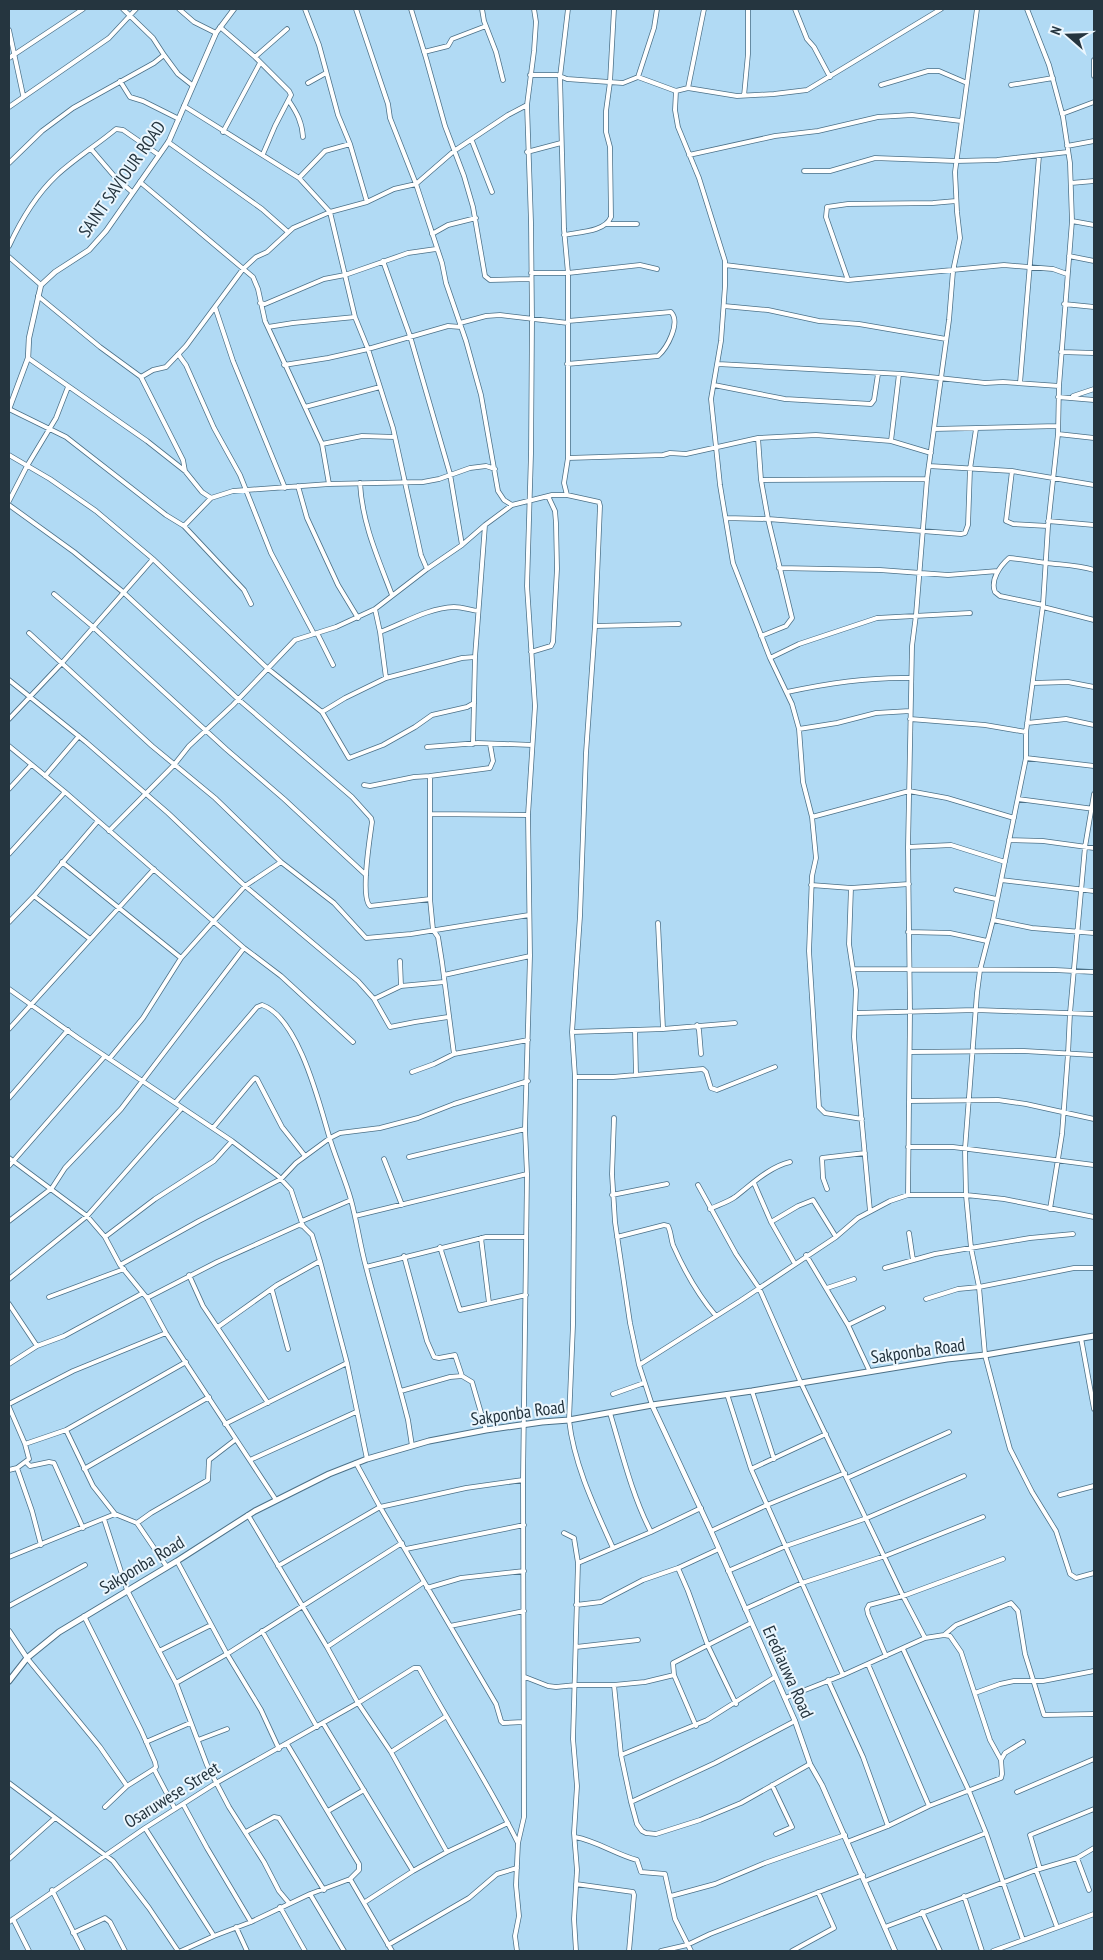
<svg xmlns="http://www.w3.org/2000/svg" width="1103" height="1960" viewBox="0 0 1103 1960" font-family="'PT Sans Narrow',sans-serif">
<rect width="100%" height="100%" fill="#b1daf4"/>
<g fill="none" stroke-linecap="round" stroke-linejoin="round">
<defs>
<path id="minor" d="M123 9 153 38 164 55
M179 9 194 22 216 33
M305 9 319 45 338 115 350 144 367 202
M356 9 388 104 390 118 416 184 442 263 446 283 466 341 481 395 498 491 504 500 512 505
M411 9 426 58 445 126 464 176 473 207 485 276 490 280 531 279
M482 9 484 21 496 52 503 80
M795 9 807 39 814 47 830 77
M1027 9 1049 65 1063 117 1070 163 1072 221 1059 386 1058 434 1048 526 1043 605 1026 732V758L993 920 980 970 977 993 965 1149 966 1195 971 1248 979 1287 985 1355 1005 1431 1010 1449 1032 1492 1056 1531 1070 1574 1076 1578 1094 1573
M220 27 255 57 289 91 291 95 275 126 263 154
M9 30 23 95
M424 52 448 46 452 39 486 26
M255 57 287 29
M9 58 83 9
M1094 60V76
M530 75H557L567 79 623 83 638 77 676 91 688 88 737 96 774 94 807 90 941 9
M638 77 654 28 657 9
M120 81 130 97 143 101 179 119
M308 83 326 73
M881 85 928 71H939L967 83
M1011 85 1053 78
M688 88 704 9
M676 91 675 110 678 127 699 178 725 261V286L721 341 711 399 720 485 733 563 770 658 792 704 799 729 803 782 812 817 816 858 812 876 809 951 819 1107 825 1113 862 1119
M744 96 748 54V9
M289 101C297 113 302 122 303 137
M184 106 299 178 330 212 355 317 368 349 393 428 421 555 427 569
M9 107 109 38 136 9
M1062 114 1094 102
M223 132 260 63
M472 141 492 192
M168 142 262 209 288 232
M1067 146 1094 141
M91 149 115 177 132 192
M527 152 561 143
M689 155 775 136 818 131 878 117 912 115 961 121
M9 163 42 131 73 108 154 63 164 55 178 74 192 85
M804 171H830L875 158 956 161 997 160 1068 152
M299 178 325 151 350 144
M140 182 253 277 258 289 265 321 322 444 329 484
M1071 183 1094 181
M1072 221 1094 225
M607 224H637
M432 234 448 225 476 218
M564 235C579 232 605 232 611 217L610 147 606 132V111L610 82 614 9
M9 246C21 220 35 196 56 176 74 159 97 145 116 129L123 130 159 155
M1069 256 1094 261
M9 257 41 285
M383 261 410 336 450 474 462 545
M725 265 848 280 1004 265 1053 269 1067 274
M531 273H568L640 265 657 269
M848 280 826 217 827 207 848 204 933 203 956 201
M38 296 100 347 141 377 183 460 185 471
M260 303 265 304 324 279 345 275 408 253 436 249
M1064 304 1094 307
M724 306 768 310 819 321 859 324 946 339
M215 307 233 361 285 488
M460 323 486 316 500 315 568 323
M268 327 293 323 355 317
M1061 352 1094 353
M178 354 186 365 214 428 240 475 271 553 314 634
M28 358 147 441 185 471 202 492 211 498 233 491 329 484 423 482 439 479 470 468 486 466 495 469
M567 364 658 356C667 348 681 323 671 312L568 321
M718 364 902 374 985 383 1003 382 1059 386
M284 365 328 358 368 349 448 326 461 327
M141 377 153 370 166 367 186 346 243 269 256 257 267 252 293 228 330 212 367 202 394 189 416 184 454 151 508 115 527 105
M1020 383 1039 156
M714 385 785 399 871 404 874 400 878 374
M1073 396 1094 389
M1058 397 1094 400
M305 407 380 387
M9 409 66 437 166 515 184 526 244 590 251 604
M934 429 1058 426
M1058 434 1094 438
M758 438 761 480 768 519 792 618 786 626 761 636
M891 441 899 374
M322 444 362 436 395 437
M9 455 50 479 96 511 153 559
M568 458 663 455 670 453 686 454 758 438 816 435 891 441 931 453
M929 466 1012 471 1094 485
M1012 471 1006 521 1013 524 1048 526
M761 480 927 479
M360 483C362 523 378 558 392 595
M298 486 307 518 338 585 358 618
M567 495 564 483 568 458V273L564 229 560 77 568 9
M9 501 27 466 56 418 68 387
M9 505 74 552 123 592 238 699 352 797 371 818 372 822C370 837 360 897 370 906L430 899
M726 518 768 519 961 534 965 533 968 525 970 469 976 429
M1048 521 1094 525
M184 526 211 498
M779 568 880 570 948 575 998 571
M54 594 92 626 226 749 284 799 366 875
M1043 605 1000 596 995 592C990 580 1000 566 1009 558 1022 559 1034 561 1046 563 1063 565 1078 565 1094 570
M1043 607 1094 620
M375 609 380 632 386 678
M595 626 679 624
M380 632C404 623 428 608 454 607 462 607 470 610 478 611
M29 633 152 746 215 798 281 862 334 903 366 938 411 934 529 915
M317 633 333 665
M531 652 551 646 553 642 557 569 556 523 555 511 548 496
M770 658 799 644 877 618 970 613
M9 680 86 742 168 813 245 886 358 981 374 999 390 1027 415 1022 448 1017
M1033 683 1068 682 1094 687
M787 692C828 683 868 677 910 678
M322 712 345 698 386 678 462 658 475 657
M9 719 61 664 153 559 267 668 322 712 349 758 383 745 415 727 432 715 467 707 474 703
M910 719 985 725 1026 732
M1027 723 1066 719 1094 725
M799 729 837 723 876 713 910 711
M473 744 475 657 485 525
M9 746 65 792 244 948 281 976 353 1042
M427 747 478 743 532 745
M1026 758 1094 766
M45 776 79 736
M430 776 490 768 493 761 490 744
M364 785 370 786 414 777 430 776V899L433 930 438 937 442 962 454 1054
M9 789 31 765
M1018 799 1094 809
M430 814 528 815
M812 817 909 791 947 798 1014 818
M109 831 174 765 189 746 233 705 295 640 336 627 375 609 427 569 462 545 485 525 512 505 552 495H567L599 502 600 506 595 626 586 753 580 916 572 1032 575 1077 573 1325 569 1420C574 1465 595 1508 613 1548
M1009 840 1043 841 1094 848
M908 847 951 845 1005 862
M9 854 65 792
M62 862 181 958
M1001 880 1094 891
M811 885 851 888 909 884
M851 888 849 944 856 990 854 1037 870 1211
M956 890 996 899
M34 896 90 939
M993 920 1032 928 1094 933
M9 922 34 896 98 821
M658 923 663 1029
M908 932 950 933 987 941
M400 961 401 986
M853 969 1055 970 1094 972
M444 975 530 956
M9 989 78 1038 232 1141 278 1176 291 1190 303 1226 312 1235 320 1261 347 1363 367 1459
M374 999 401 986 444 982
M857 1013 976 1010 1094 1014
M697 1025 699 1030 701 1054
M9 1029 154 869
M635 1030 636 1075
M572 1032 663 1029 735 1023
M910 1052 1024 1051 1094 1055
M110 1058 143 1018 181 958 245 886 281 862
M412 1072 434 1064 454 1054 528 1040
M575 1077H613L703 1069 706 1072 711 1088 717 1090 775 1067
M9 1098 68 1030
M909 1101 998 1100 1026 1104 1094 1119
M175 1103 257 1007 262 1005C298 1017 319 1102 329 1136 335 1157 345 1178 351 1200 357 1222 360 1245 366 1267 379 1318 395 1368 408 1420L412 1446
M614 1118 612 1174 615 1222 630 1323 639 1365
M213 1128 252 1081 255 1078 257 1079 282 1127 305 1156
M908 1147H953L1094 1165
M409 1157 525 1129
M9 1158 87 1216 105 1237 120 1265 147 1298 166 1333 276 1500
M384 1159 402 1205
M9 1166 105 1056
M754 1183 771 1222 795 1264
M698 1185 736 1254 759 1288 801 1383 903 1596 925 1638 843 1675 785 1698
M827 1189 823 1178 822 1158 865 1153
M612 1195 667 1184
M908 1195 910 1012 908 847 912 646 916 615 927 479 949 320 953 271 960 238 957 212 955 172 977 9
M710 1209C718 1205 728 1202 735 1197 752 1184 769 1167 790 1162
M1050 1209 1062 1134 1068 1054 1070 1013 1085 847 1094 794
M355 1216 527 1174
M9 1221 52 1188 65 1168 121 1109 244 948
M302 1221 351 1200
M771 1222 798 1206 813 1200 836 1237
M909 1233 913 1260
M105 1237 155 1199 214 1161 232 1141
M617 1237 664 1225 668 1226C671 1232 671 1239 673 1245 684 1270 698 1295 716 1316
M481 1238 489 1303
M440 1247 460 1310 526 1295
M806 1255 848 1325 870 1372
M404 1256 427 1341 434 1357 439 1358 455 1355 462 1376
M120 1265 199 1221 281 1179 296 1163 330 1138 340 1133 380 1128 418 1118 454 1104 528 1081
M366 1267 486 1237H526
M885 1268 935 1254 1030 1238 1073 1234
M189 1275 203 1306 268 1403
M9 1279 87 1216 182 1108
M827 1288 854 1279
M272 1290 288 1349
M49 1297 124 1269
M147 1298 217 1262 299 1225 303 1226
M926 1299 958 1289 979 1287 1074 1268H1094
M9 1304 37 1346
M848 1325 883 1308
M218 1327 277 1285 320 1261
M1081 1338 1094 1409
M9 1364 37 1346 64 1336 143 1293
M401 1391 450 1377 462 1376 472 1382 486 1430
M752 1391 774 1459
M613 1394 644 1383
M727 1394 751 1469 843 1675
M9 1404 73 1371 166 1333
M652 1405 639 1365 740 1301 836 1237 858 1218 890 1201 908 1195H966L1004 1199 1094 1217
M9 1407 25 1444 29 1459 17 1468 9 1470
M610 1413C622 1453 632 1495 651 1532
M225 1424 347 1363
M66 1430 93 1486 115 1514 137 1523 167 1567
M25 1444 66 1430 186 1362
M250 1460 356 1412
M26 1462 30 1466 49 1462 54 1463 83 1528
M356 1463 380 1507 496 1704 501 1721 503 1723 523 1722
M17 1468 32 1511 41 1545
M84 1469 209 1397
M751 1469 826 1434
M847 1478 949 1432
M1060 1495 1094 1486
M248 1515 327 1647 358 1703 414 1668H419C451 1727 488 1782 518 1843
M104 1519 127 1590 176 1683 207 1765 229 1807 264 1862 279 1891 289 1903
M137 1523 151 1513 208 1480 209 1460 235 1440
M711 1531 767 1505 845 1473
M564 1533 574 1538 578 1563 573 1739 577 1786 574 1833 577 1870 574 1919 576 1951
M406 1549 524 1525
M9 1557 115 1514
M177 1561 227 1654 261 1710 279 1749
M578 1563 651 1532 701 1508
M278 1566 380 1507 466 1488 523 1480
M678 1568 688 1591 708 1646 736 1704
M728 1571 786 1546 867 1518 964 1476
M427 1588 461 1578 524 1571
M576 1605 601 1602 643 1580 678 1568 719 1549
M9 1606 85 1565
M745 1609 802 1583 885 1556 983 1517
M84 1616 141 1730 155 1762 156 1767 154 1769 127 1786 105 1807
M450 1626 524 1611
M262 1631 317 1727
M944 1635 956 1625 1011 1603 1018 1611 1025 1654 1044 1715 1094 1714
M327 1647 424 1582
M576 1647 638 1640
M903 1649 969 1791 986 1833 1023 1940
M159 1651 211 1625
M886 1656 868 1614 867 1609 869 1605 903 1596 1003 1559
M27 1658 100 1747 127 1786
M868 1664 929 1806
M525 1677 548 1686 556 1687 576 1685H614L645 1682 674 1675
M828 1680 863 1757 888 1826
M176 1683 227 1654 402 1543
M614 1685 621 1755 631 1802 637 1824 642 1831 646 1833 656 1834 700 1820 741 1803 810 1764
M975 1693 1000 1684 1014 1681H1043L1094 1671
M323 1723 413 1871
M696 1726 674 1675 673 1663 751 1623
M198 1740 227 1729
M146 1742 190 1723
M391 1752 445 1717
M621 1755 707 1720 775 1677
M1001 1760 1005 1753 1023 1742
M154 1769 175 1809
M9 1783 113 1861 149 1908 178 1951
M772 1785 792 1827 776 1834
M1017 1792 1094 1759
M631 1802 715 1763 795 1721
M183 1804 207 1848 251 1922
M328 1811 364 1790
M145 1828 214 1936
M246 1832 274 1817 279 1818 324 1890
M575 1837C597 1841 615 1854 637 1860L641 1872 665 1874 675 1919 691 1951
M847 1842 888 1826 929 1806 1001 1778 1002 1774 1001 1760 990 1740 961 1652 950 1636 944 1635 925 1638
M1077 1858 1089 1890
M9 1859 55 1818
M1040 1869 1030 1835 1094 1809
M1036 1870 1057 1927
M350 1879 392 1951
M865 1881 986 1833
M576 1884 633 1892 634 1895 629 1951
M52 1890 83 1951
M310 1894 344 1951
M671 1896 715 1884 765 1863 845 1835
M964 1896 982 1951
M365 1902 413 1871 447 1852 508 1823
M280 1907 305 1951
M922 1912 940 1951
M13 1919 29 1951
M9 1922 145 1828 216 1783 358 1703 391 1752 447 1852
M236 1927 247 1951
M885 1927 1036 1870 1077 1858 1094 1848
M73 1933 105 1918 110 1922 125 1951
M388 1945 469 1898 497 1874 517 1868
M181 1951 214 1936 251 1922 310 1894 350 1879 359 1870V1864L287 1744
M517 1951 515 1936 519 1916 516 1885 518 1843 524 1817 523 1480 527 1174 525 1129 530 956 528 815 535 706 527 586 531 454 532 319 531 222 527 105 534 51 536 22 534 9
M661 1951 687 1945 710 1934 863 1875
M792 1951 834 1928 818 1892
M993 1951 1094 1914"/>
<path id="tertiary" d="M9 409 28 358 29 338 41 285 55 272 89 250 106 231 169 141 216 33 234 9
M652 1405 711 1531 795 1721 810 1764 822 1785 895 1951
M9 1631 27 1658"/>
<path id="secondary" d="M9 1681 27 1658 59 1632 177 1561 255 1511 329 1474 367 1459 429 1441 486 1430 542 1422 569 1420 652 1405 752 1391 947 1359 985 1355 1094 1336"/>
</defs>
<use href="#minor" stroke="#4c7188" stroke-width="5.5"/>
<use href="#tertiary" stroke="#4c7188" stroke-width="6"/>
<use href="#secondary" stroke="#4c7188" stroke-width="7"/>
<use href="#minor" stroke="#fff" stroke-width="4"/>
<use href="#tertiary" stroke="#fff" stroke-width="4.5"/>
<use href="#secondary" stroke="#fff" stroke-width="5"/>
</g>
<g text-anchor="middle" stroke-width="4" stroke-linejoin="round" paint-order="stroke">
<g font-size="18" fill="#25353f" stroke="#eaf6fe">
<text transform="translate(122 179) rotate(-55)" y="6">SAINT SAVIOUR ROAD</text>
<text transform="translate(918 1351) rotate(-8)" y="6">Sakponba Road</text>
<text transform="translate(518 1413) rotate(-8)" y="6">Sakponba Road</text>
<text transform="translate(142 1565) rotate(-31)" y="6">Sakponba Road</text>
<text transform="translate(788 1672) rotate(66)" y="6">Erediauwa Road</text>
<text transform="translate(172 1795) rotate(-32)" y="6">Osaruwese Street</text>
</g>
</g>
<rect width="1103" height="1960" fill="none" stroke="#25353f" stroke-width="20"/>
<g transform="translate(1068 35) rotate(290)" stroke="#eaf6fe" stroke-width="4" paint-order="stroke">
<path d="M0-4L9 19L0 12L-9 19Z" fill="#25353f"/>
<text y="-8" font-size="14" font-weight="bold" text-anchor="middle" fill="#25353f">N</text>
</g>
</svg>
